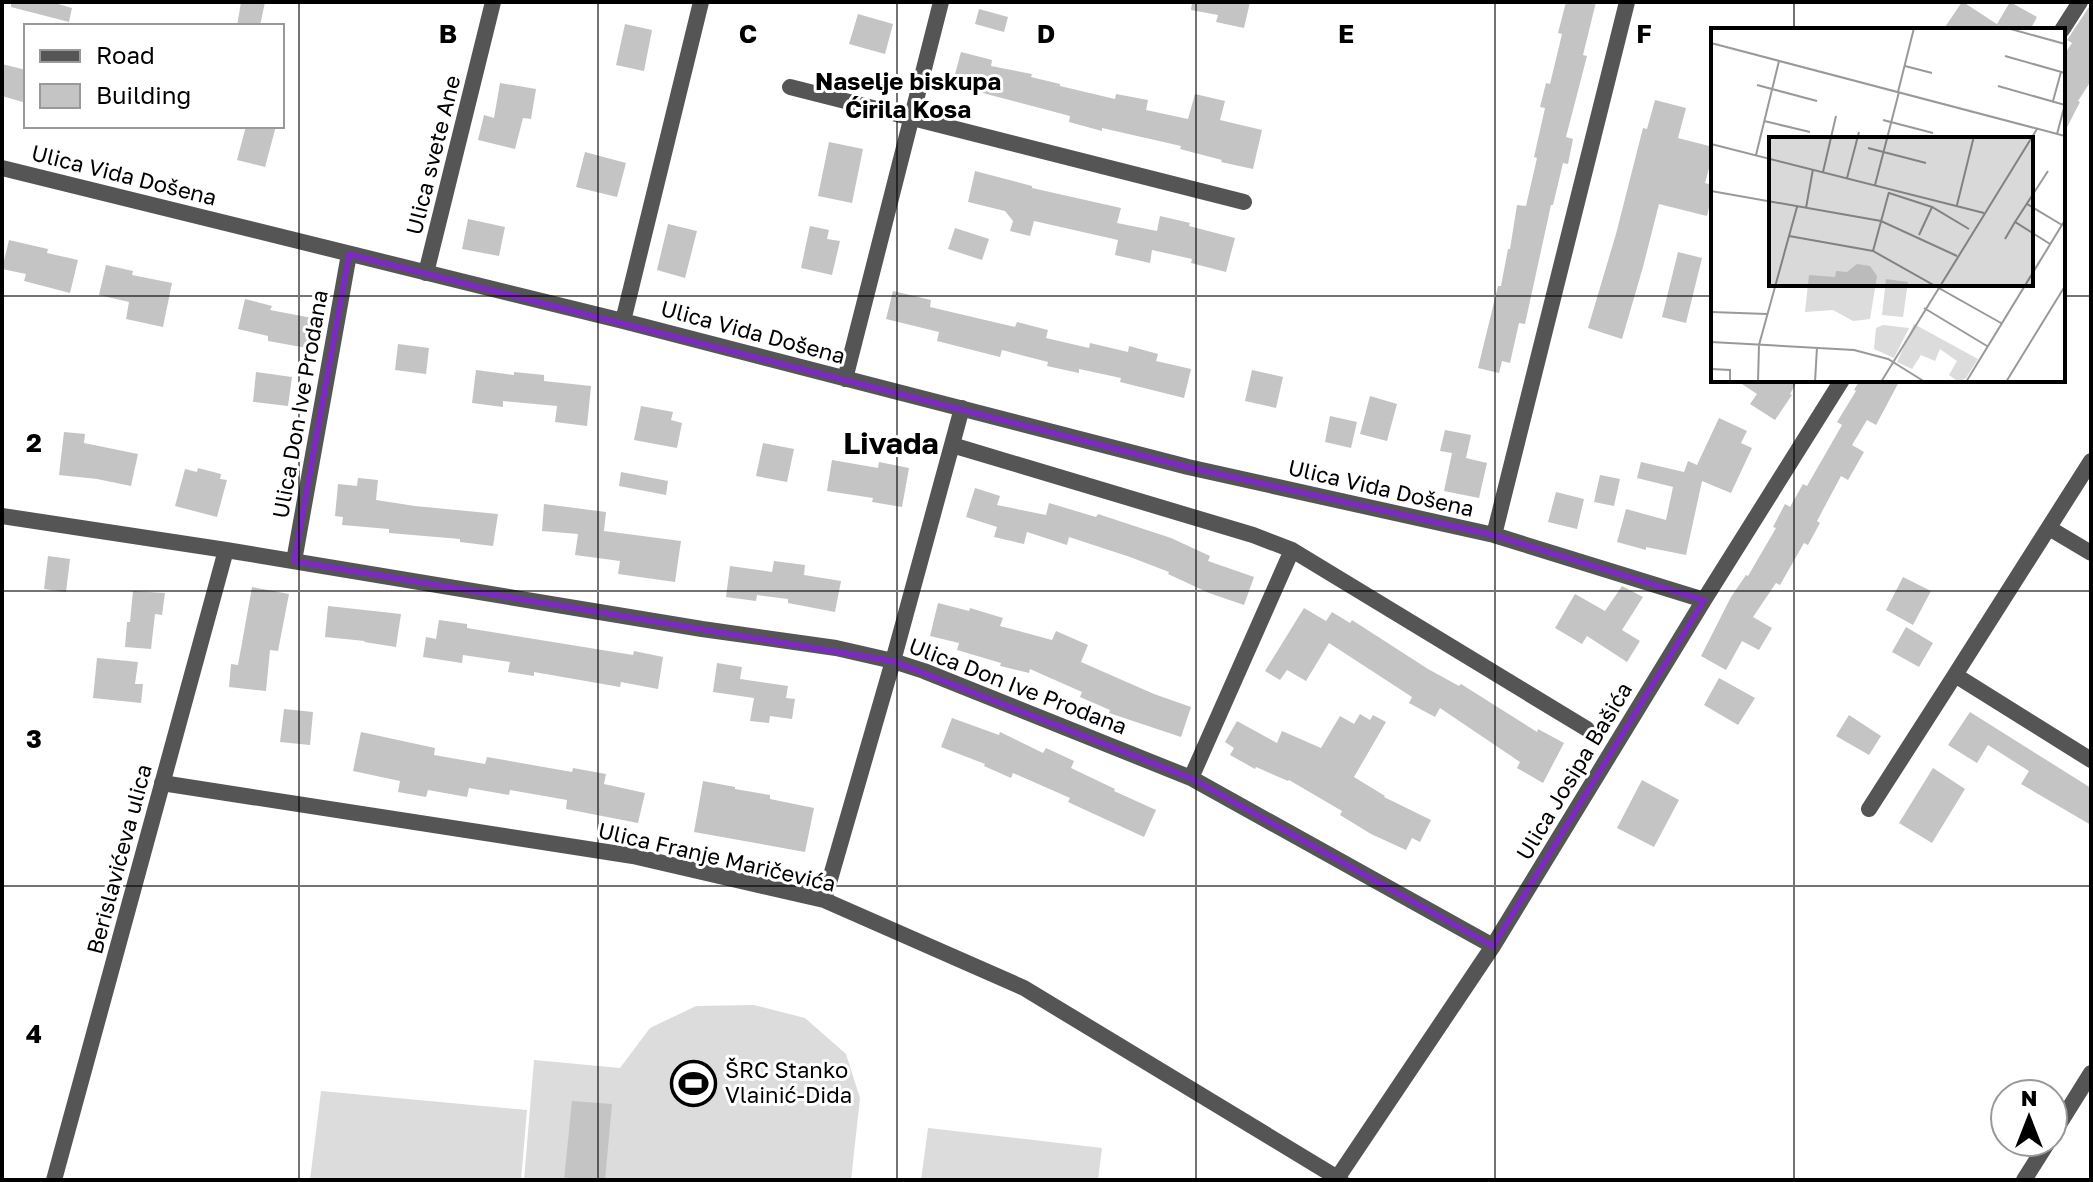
<svg xmlns="http://www.w3.org/2000/svg" width="2093" height="1182" viewBox="0 0 2093 1182" font-family="'Golos Text',sans-serif">
<rect width="100%" height="100%" fill="#fff"/>
<path fill="#dcdcdc" d="M754 1005 805 1018 846 1054 860 1098 851 1180H524L534 1060 620 1068 650 1028 696 1006Z
M321 1091 527 1110 521 1180H310Z
M928 1128 1102 1148 1098 1180H921Z"/>
<path fill="#c4c4c4" d="M11 2H51L72 8 69 22 11 7Z
M241 2H265L260 26H237Z
M1192 2H1250L1244 28 1216 22 1218 15 1191 10Z
M1566 2H1596L1583 55 1587 56 1566 137 1573 139 1568 164 1563 163 1553 205H1551L1525 324 1519 323 1510 363 1502 361 1499 373 1478 368 1498 286H1501L1508 249H1510L1517 205 1526 206 1537 158 1534 157 1545 108 1540 107 1546 83 1550 84 1562 34 1558 33Z
M1962 2H1963L2006 30H1943Z
M2010 2 2037 17 2030 30H2007L1997 24Z
M2091 4V81L2078 101 2080 102 2063 135V56L2072 43 2067 40Z
M979 9 1008 17 1004 32 975 24Z
M858 14 893 24 885 54 849 44Z
M625 24 652 30 644 71 616 65Z
M961 52 992 60 991 66 1032 74 1031 77 1060 84V86L1115 99 1116 94 1148 100 1146 110 1188 119 1195 94 1225 101 1220 120 1262 130 1253 169 1221 162 1222 160 1180 149 1181 146 1102 128V131L1069 122 1070 116 952 85Z
M2 64 26 70V103L2 96Z
M500 83 536 89 531 119 523 118 515 149 478 140 484 115 494 118Z
M1655 100 1686 108 1678 138 1713 147V154L1705 183 1713 185V191L1707 216 1659 204 1643 267 1622 339 1588 328 1616 234 1643 128 1647 129Z
M246 126H276L265 167 237 160Z
M829 142 863 149 852 203 818 196Z
M585 152 626 163 617 197 576 187Z
M975 171 1032 186V188L1121 208 1117 223 1157 231 1160 216 1190 223 1189 226 1235 238 1226 272 1191 263 1192 259 1152 250 1150 263 1115 255 1118 240 1034 221 1030 236 1010 231 1013 221 1005 211 968 202Z
M468 219 505 227 499 256 462 249Z
M668 224 697 231 685 278 657 270Z
M810 226 829 230 827 239 840 241 832 275 801 268Z
M955 228 989 239 982 260 948 249Z
M9 240 48 249 47 253 78 260 70 293 24 281 26 274 2 269Z
M1678 252 1702 258 1686 323 1662 317Z
M106 265 133 271 132 275 172 283 163 327 126 319 129 302 99 295Z
M893 291 931 300 930 307 1015 327 1017 322 1048 330 1046 338 1089 348 1090 343 1128 352 1129 346 1158 354 1156 361 1191 369 1184 398 1120 382 1121 378 1079 369V373L1047 366 1048 362 1002 350 1000 357 937 341 939 332 886 319Z
M245 299 272 306 270 310 312 318 307 348 268 341V336L238 329Z
M398 344 429 348 426 374 395 370Z
M476 370 514 375V372L544 375V381L591 386 587 426 555 422 557 406 503 401V407L472 403Z
M1252 370 1283 377 1276 408 1245 401Z
M256 372 292 377 288 406 253 402Z
M1736 380H1798L1790 394 1792 395 1775 420 1750 404 1757 394Z
M1860 380H1900L1876 425 1867 420 1852 445 1864 452 1848 480 1841 476 1817 521 1820 523 1808 545 1804 543 1780 585 1776 583 1753 617 1772 628 1759 650 1742 641 1726 670 1701 656 1731 597 1746 575 1748 576 1776 528 1773 527 1785 504 1790 507 1803 484 1807 486 1842 425 1837 422 1856 391 1854 390Z
M1370 396 1397 404 1387 441 1360 434Z
M641 406 673 412 671 420 682 423 677 448 634 440Z
M1330 416 1357 422 1351 448 1325 442Z
M1719 418 1747 431 1741 443 1752 448 1731 493 1702 481 1686 555 1646 547V550L1617 542 1626 509 1666 520 1673 487 1637 478 1641 462 1684 472 1688 461 1697 465Z
M1445 430 1471 435 1466 458 1487 463 1479 498 1444 491 1452 453 1440 451Z
M64 432 85 434 84 443 138 454 131 486 97 479 59 475Z
M763 443 794 449 787 482 756 476Z
M832 460 878 468 879 462 909 468 902 507 872 502 873 498 827 491Z
M198 468 221 474 220 479 227 480 217 517 175 506 185 469 197 472Z
M621 472 668 481 666 495 619 486Z
M1600 475 1620 479 1614 506 1594 502Z
M358 478 378 480 376 500 415 506 498 514 493 546 460 542V539L389 533V529L342 525 343 517 335 516 338 484 357 486Z
M975 488 1000 496 997 505 1046 515 1049 503 1096 517 1098 514 1171 538 1210 556 1208 561 1254 577 1244 605 1209 593 1168 574 1169 572 1130 557 1069 537 1067 545 1027 532 1024 544 994 537 997 527 966 517Z
M1556 492 1584 499 1577 529 1548 522Z
M544 504 606 512 604 531 681 541 675 582 618 574 620 561 575 555 578 534 542 531Z
M48 556 70 559 66 592 44 589Z
M774 561 805 565 804 575 841 581 835 612 788 603V599L757 595 756 601 726 597 730 566 772 572Z
M1903 577 1931 591 1913 625 1886 610Z
M1622 586 1643 597 1622 630 1640 641 1627 662 1587 636 1582 644 1555 628 1575 594 1605 611Z
M252 587 289 594 278 651 270 650 266 691 229 687 231 664 238 665Z
M133 591 165 593 162 615 155 614 151 649 125 647 127 622H130Z
M938 603 969 611 970 608 1003 618 1000 626 1052 640 1056 631 1088 645 1081 662 1154 694 1191 707 1181 737 1109 713 1110 710 1080 697 1082 692 1030 669 1029 673 1000 666 1001 663 957 650 959 643 930 636Z
M328 606 401 614 396 647 364 642 365 641 325 637Z
M1304 608 1326 621 1332 612 1350 623 1352 620 1428 669 1459 686 1461 684 1537 732 1538 729 1564 743 1543 783 1517 768 1520 762 1440 708 1435 717 1409 703 1412 697 1329 643 1306 681 1287 670 1280 680 1265 671Z
M439 620 467 624V628L633 655 634 651 663 657 658 689 621 682 620 687 534 672V676L508 672 510 662 463 655 462 663 423 657 426 637 436 639Z
M1906 627 1933 643 1919 667 1892 652Z
M97 658 138 662 135 684H143L141 703 93 698Z
M717 663 742 667 740 679 788 686 786 698 795 699 792 719 770 716 769 723 750 721 754 698 713 692Z
M1719 678 1755 698 1738 725 1704 705Z
M284 709 313 712 310 745 280 742Z
M1970 712 2091 788V825L2021 784 2029 771 1988 745 1977 763 1948 745Z
M1360 714 1370 720 1373 715 1386 722 1354 777 1385 796 1384 797 1431 820 1420 842 1412 838 1406 850 1371 834 1340 815 1342 811 1289 780 1288 781 1256 767 1255 769 1230 755 1234 748 1225 742 1237 721 1277 743 1282 731 1321 748 1340 716 1354 724Z
M1849 715 1881 736 1869 755 1836 736Z
M952 718 999 735 1000 732 1043 753 1046 748 1074 761 1071 768 1115 789 1114 791 1156 810 1144 837 1068 802 1070 798 1013 773 1011 778 984 766 985 764 941 747Z
M361 732 435 748 434 755 485 764 487 757 572 772 573 768 606 774 604 784 645 793 638 823 566 809 567 800 510 790 509 795 469 788 467 797 428 790 426 797 398 792 400 781 353 771Z
M1933 768 1965 789 1932 843 1899 823Z
M1642 780 1679 800 1654 847 1617 828Z
M703 781 735 787V789L770 795V799L814 808 805 852 694 832Z
M572 1101 612 1104 605 1180H564Z"/>
<g fill="none" stroke-linecap="round" stroke-linejoin="round">
<path stroke="#555" stroke-width="16" d="M2062 30 2080 2
M790 87 1244 202
M2 168 623 321 1188 467 1494 535 1704 600
M426 273 493 2
M623 321 701 2
M845 379 941 2
M952 445 1253 535 1292 550 1587 729
M2 516 226 550 702 629 836 648 893 661 924 671 1191 778 1493 946
M2049 528 2091 553
M1494 535 1627 2
M294 561 349 254
M1955 675 2091 461
M1191 778 1292 550
M162 783 633 856 824 900 1024 988 1341 1180
M1869 809 1955 675 2091 760
M824 900 893 661 962 408
M2053 1134 2091 1073
M54 1180 226 550
M1336 1180 1493 946 1704 600 1842 380
M2024 1180 2048 1142"/>
</g>
<path fill="none" stroke="#7b2cbf" stroke-width="6" stroke-linejoin="round" d="M349 254 1188 467 1494 535 1704 600 1493 946 1191 778 893 661 294 561Z"/>
<path fill="none" stroke="#000" stroke-width="2" stroke-opacity="0.55" d="M299 2V1180M598 2V1180M897 2V1180M1196 2V1180M1495 2V1180M1794 2V30M2 296H1713M2063 296H2091M1794 380V1180M2 591H2091M2 886H2091"/>
<defs>
<symbol id="stadium-ring" viewBox="-11 -11 22 22"><circle r="9.5" fill="#fff" stroke="#000" stroke-width="1.5"/><path d="M0-5a6.5 5 0 1 0 0 10a6.5 5 0 1 0 0-10ZM-3.5-1.8h7v3.6h-7Z" fill="#000"/></symbol>
</defs>
<g fill-rule="evenodd">
<use href="#stadium-ring" x="668" y="1058" width="51" height="51"/>
</g>
<g text-anchor="middle" stroke-width="6" stroke-linejoin="round" paint-order="stroke">
<g font-size="22" fill="#000" stroke="#fff">
<text transform="translate(433 155) rotate(-76)" y="8">Ulica svete Ane</text>
<text transform="translate(124 175) rotate(14)" y="8">Ulica Vida Došena</text>
<text transform="translate(753 332) rotate(15)" y="8">Ulica Vida Došena</text>
<text transform="translate(300 404) rotate(-80)" y="8">Ulica Don Ive Prodana</text>
<text transform="translate(1381 488) rotate(13)" y="8">Ulica Vida Došena</text>
<text transform="translate(1018 686) rotate(21)" y="8">Ulica Don Ive Prodana</text>
<text transform="translate(1574 771) rotate(-59)" y="8">Ulica Josipa Bašića</text>
<text transform="translate(717 857) rotate(13)" y="8">Ulica Franje Maričevića</text>
<text transform="translate(119 859) rotate(-75)" y="8">Berislavićeva ulica</text>
</g>
<g font-size="22" fill="#000" stroke="#fff" text-anchor="start">
<text x="725" y="1078">ŠRC Stanko<tspan x="725" dy="25">Vlainić-Dida</tspan></text>
</g>
<g font-size="24" font-weight="bold" fill="#000" stroke="#fff">
<text x="908" y="90">Naselje biskupa<tspan x="908" dy="28">Ćirila Kosa</tspan></text>
</g>
<g font-size="30" font-weight="bold" fill="#000" stroke="#fff">
<text x="891" y="454">Livada</text>
</g>
</g>
<g transform="translate(1711 28)">
<rect width="354" height="354" fill="#fff"/>
<path d="M203 296 267 331 255 350 248 354 238 347 246 333 229 321 224 333 210 327 201 341 186 334Z" fill="#dcdcdc"/>
<path d="M172 297 198 300 183 330 163 321 165 300Z" fill="#dcdcdc"/>
<path d="M146 236 159 238 166 248 159 291 142 293 122 282 94 284 98 247 124 249 125 243 136 244ZM175 251 197 254 192 289 171 287Z" fill="#dcdcdc"/>
<path fill="none" stroke="#999" stroke-width="2" d="M296 0 354 16M0 15 354 108M294 28 354 45M194 38 221 45M46 57 106 73M287 58 354 77M187 64 203 0M342 73 350 44M172 92 222 105M53 93 99 104M346 106 354 76M0 116 273 185M157 120 215 135M45 127 68 33M112 144 125 88M136 150 148 104M164 157 188 64M0 163 170 193 246 228M178 165 221 179 258 201M316 176 351 197M246 177 263 108M95 180 102 141M304 194 337 143M208 207 221 179M78 208 162 223 290 295M294 211 304 194 339 216M162 223 178 164M213 280 276 318M0 284 56 286M0 314 143 322 177 331 214 354M0 341 19 342V354M47 354 48 317 86 179M104 354 106 319M170 354 326 101M255 354 354 192M295 354 354 258"/>
<path fill="#000" fill-opacity="0.15" stroke="#000" stroke-width="4" d="M58 109H322V258H58Z"/>
<rect width="354" height="354" fill="none" stroke="#000" stroke-width="4"/>
</g>
<g font-size="26" text-anchor="middle" font-weight="bold" fill="#000" stroke="#fff" stroke-width="6" stroke-linejoin="round" paint-order="stroke">
<text x="448" y="43">B</text>
<text x="748" y="43">C</text>
<text x="1046" y="43">D</text>
<text x="1346" y="43">E</text>
<text x="1644" y="43">F</text>
<text x="34" y="452">2</text>
<text x="34" y="748">3</text>
<text x="34" y="1043">4</text>
</g>
<rect width="2093" height="1182" fill="none" stroke="#000000" stroke-width="8"/>
<rect x="24" y="24" width="260" height="104" fill="#ffffff" stroke="#999999" stroke-width="2"/>
<rect x="40" y="50" width="40" height="12" fill="#555555" stroke="#999999" stroke-width="2"/>
<text x="96" y="64" font-size="24" fill="#000000">Road</text>
<rect x="40" y="84" width="40" height="24" fill="#c4c4c4" stroke="#999999" stroke-width="2"/>
<text x="96" y="104" font-size="24" fill="#000000">Building</text>
<g transform="translate(2029 1118)"><circle r="38" fill="#ffffff" stroke="#999999" stroke-width="2"/>
<path d="M0-6L14 30L0 20L-14 30Z" fill="#000000"/>
<text y="-12" font-size="22" font-weight="bold" text-anchor="middle" fill="#000000">N</text>
</g>
</svg>
